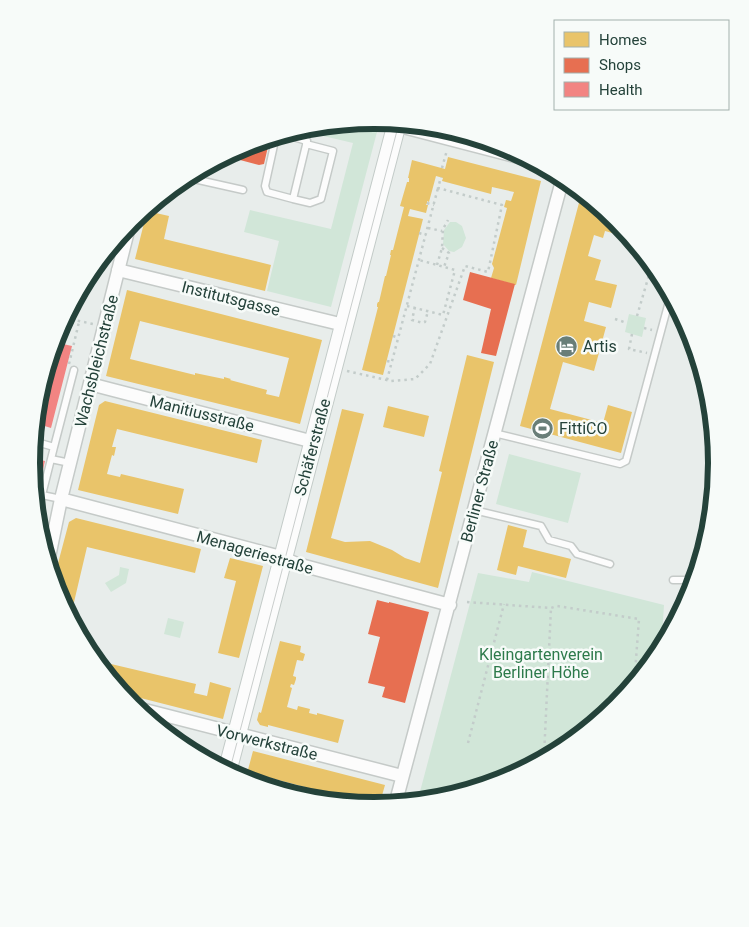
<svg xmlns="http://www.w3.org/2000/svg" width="749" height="927" viewBox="0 0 749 927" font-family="Roboto,sans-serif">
<rect width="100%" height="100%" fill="#e8edeb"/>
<path fill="#d1e6d8" d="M342 124 377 132 331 307 267 291 279 241 244 232 250 210 331 229 353 143 298 130 308 127Z
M450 222H456L462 226 466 238 462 247 454 252 449 251 443 244 444 230Z
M629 314 646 318 642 337 625 332Z
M509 454 581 473 568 523 496 504Z
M120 567 129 569 126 583 111 592 105 583 119 575Z
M532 572 664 605 661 651 660 654 617 706 565 749 506 781 441 800 417 803 478 573 529 582Z
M168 618 184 622 180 638 164 634Z"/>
<path fill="#e9c46a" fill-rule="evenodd" d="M448 157 541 181 516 285 491 278 494 268 492 264 507 208 504 207 506 200 511 201 514 192 492 187 491 194 442 181 443 178 436 176 429 202 427 201V203L426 205H428L426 213 410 209 408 216 423 219 383 375 362 370 378 307H377V304L378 302H379L385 276H386L391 255H390L391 250H393L404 207 400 206 407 182H409V178H408L412 160 445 169Z
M580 199 595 202 617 221 631 238 605 231 603 238 594 235 588 256 601 260 595 280 617 285 611 308 589 302 584 321 606 327 594 371 563 362 550 409 603 423 608 405 632 412 621 453 520 426Z
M147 211 169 216 164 239 271 265 265 291 135 259Z
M127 290 322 340 300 424 106 376ZM140 321 289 358 279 397 266 394 267 390 230 380 231 379 224 377V379L195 373V375L130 359Z
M467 355 494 362 438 588 306 552 342 409 364 414 331 538 345 542 370 541 392 550 405 558 420 563 442 472 439 471Z
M105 401 262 440 257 463 117 429 112 447H116L114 456 112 455 107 474 120 477 121 474 184 489 178 514 78 490 99 405Z
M388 406 429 416 424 437 383 427Z
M76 518 201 549 195 573 87 547 70 619 57 595 53 582 69 522Z
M508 525 527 530 523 547 571 559 566 578 518 566 516 575 497 570Z
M230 558 263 566 239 658 218 653 236 581 224 578Z
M280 641 301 646 300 652 305 654 303 661 297 660 293 676 296 677V679L294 685 291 684 290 687 292 688 287 707 297 710 298 706 310 709 309 713 317 715V713L344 720 338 743 268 725V727L260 725 257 720 259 712 261 713Z
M94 660 196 684 194 693 207 696 210 682 231 688 223 719 121 693Z
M253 751 385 785 379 806 357 805 358 801 267 777 265 787 245 781Z"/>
<path fill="#e76f51" d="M270 138 264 164 259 165 225 156 243 146Z
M470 272 515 284 496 356 481 353 491 309 463 300Z
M377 600 389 603V602L429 612 405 703 382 697 385 687 368 683 380 637 368 634Z"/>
<path fill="#f28482" d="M54 342 72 346 51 428 35 423 38 396Z
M32 458 45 461 39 486 33 485Z"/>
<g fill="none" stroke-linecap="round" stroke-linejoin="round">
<defs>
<path id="lane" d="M276 136 265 186 267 192 293 199 307 141 283 134
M185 177 243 190
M293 199 310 203 321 199 333 151 306 144
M494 433 620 464 626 461 671 294
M33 441 54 447 51 459 70 463
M54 447 74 370
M34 495H42L61 499
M42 495 51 459
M474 510 541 526 549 540 571 546 577 554 610 564
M673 580H687L706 548"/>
<path id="street" d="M380 121 534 161
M118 270 344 325
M90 384 314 442
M61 499 281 557 297 564 450 605
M48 562 61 499 130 223
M133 707 402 776
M395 805 563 177"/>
<path id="secondary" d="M227 772 397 123"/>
</defs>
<use href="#lane" stroke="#c5cac8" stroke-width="9"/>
<use href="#street" stroke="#c5cac8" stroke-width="15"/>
<use href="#secondary" stroke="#c3cbc8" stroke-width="20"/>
<path stroke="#c3ccca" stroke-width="2.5" stroke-dasharray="2.5 4" stroke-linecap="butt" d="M442 168 447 150
M427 203 434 205
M428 228 442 231
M419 233 426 235
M442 248 449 253 444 267
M437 265 442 248 443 229 448 220
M79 291C92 285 101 271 103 256
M407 306 443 315 455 270 419 260
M415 307 412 320 423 323 425 322 428 311
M637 316 649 275
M65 318 93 324
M615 319 627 323
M644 328 652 330
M632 334 629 349 647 353
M393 336 399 338
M387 361 392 362
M69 364 79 322
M347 371 391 381 415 379 430 364 465 266 488 272 502 205 438 188 441 177
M387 380 438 188
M467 602 551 608 557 606 639 619 634 686
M468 743 504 604
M544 756 551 608
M276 791 319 801"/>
<use href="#lane" stroke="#fcfcfc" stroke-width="6"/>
<use href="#street" stroke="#fcfcfc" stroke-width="12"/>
<use href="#secondary" stroke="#fcfcfc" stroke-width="18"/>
<path stroke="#c9cdcc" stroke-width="1" d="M229 773 399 123"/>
</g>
<defs>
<symbol id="hotel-disc" viewBox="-11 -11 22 22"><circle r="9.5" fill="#697e78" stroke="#f7fbf9"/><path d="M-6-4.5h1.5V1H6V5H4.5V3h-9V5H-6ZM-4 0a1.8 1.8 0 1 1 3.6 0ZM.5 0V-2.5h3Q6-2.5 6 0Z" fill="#fff"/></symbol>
<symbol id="stadium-disc" viewBox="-11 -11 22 22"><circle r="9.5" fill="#697e78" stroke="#f7fbf9"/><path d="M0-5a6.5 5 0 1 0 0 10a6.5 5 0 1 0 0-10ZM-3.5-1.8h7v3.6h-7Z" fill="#fff"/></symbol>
</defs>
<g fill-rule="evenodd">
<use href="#hotel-disc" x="554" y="334" width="25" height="25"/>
<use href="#stadium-disc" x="530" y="416" width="25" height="25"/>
</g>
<g text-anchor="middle" stroke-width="5" stroke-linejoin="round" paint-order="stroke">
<g font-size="16" fill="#24423a" stroke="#f7fbf9">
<text transform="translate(231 298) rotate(14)" y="6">Institutsgasse</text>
<text transform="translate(96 361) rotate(-76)" y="6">Wachsbleichstraße</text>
<text transform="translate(202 413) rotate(14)" y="6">Manitiusstraße</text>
<text transform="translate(312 447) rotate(-75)" y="6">Schäferstraße</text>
<text transform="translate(479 491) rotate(-75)" y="6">Berliner Straße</text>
<text transform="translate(255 552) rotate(16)" y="6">Menageriestraße</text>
<text transform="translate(267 742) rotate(14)" y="6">Vorwerkstraße</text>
</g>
<g font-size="16" fill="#24423a" stroke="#f7fbf9" text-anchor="start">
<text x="583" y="352">Artis</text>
<text x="559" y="434">FittiCO</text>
</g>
<g font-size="16" fill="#2d7a4b" stroke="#f7fbf9">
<text x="541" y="660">Kleingartenverein<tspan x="541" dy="18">Berliner Höhe</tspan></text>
</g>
</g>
<path d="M0 0H749V927H0ZM40 463a334 334 0 1 1 668 0a334 334 0 1 1-668 0Z" fill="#f7fbf9" fill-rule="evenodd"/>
<path fill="none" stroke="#24423a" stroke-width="6" d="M40 463a334 334 0 1 1 668 0a334 334 0 1 1-668 0Z"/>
<rect x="554" y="20" width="175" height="90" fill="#f7fbf9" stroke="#a3b1ad"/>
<rect x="564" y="32" width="25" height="15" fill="#e9c46a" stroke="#a3b1ad"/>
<text x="599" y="45" font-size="15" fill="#24423a">Homes</text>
<rect x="564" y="58" width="25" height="15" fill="#e76f51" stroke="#a3b1ad"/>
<text x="599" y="70" font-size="15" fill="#24423a">Shops</text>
<rect x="564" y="82" width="25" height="15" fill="#f28482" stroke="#a3b1ad"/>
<text x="599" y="95" font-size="15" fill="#24423a">Health</text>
</svg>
